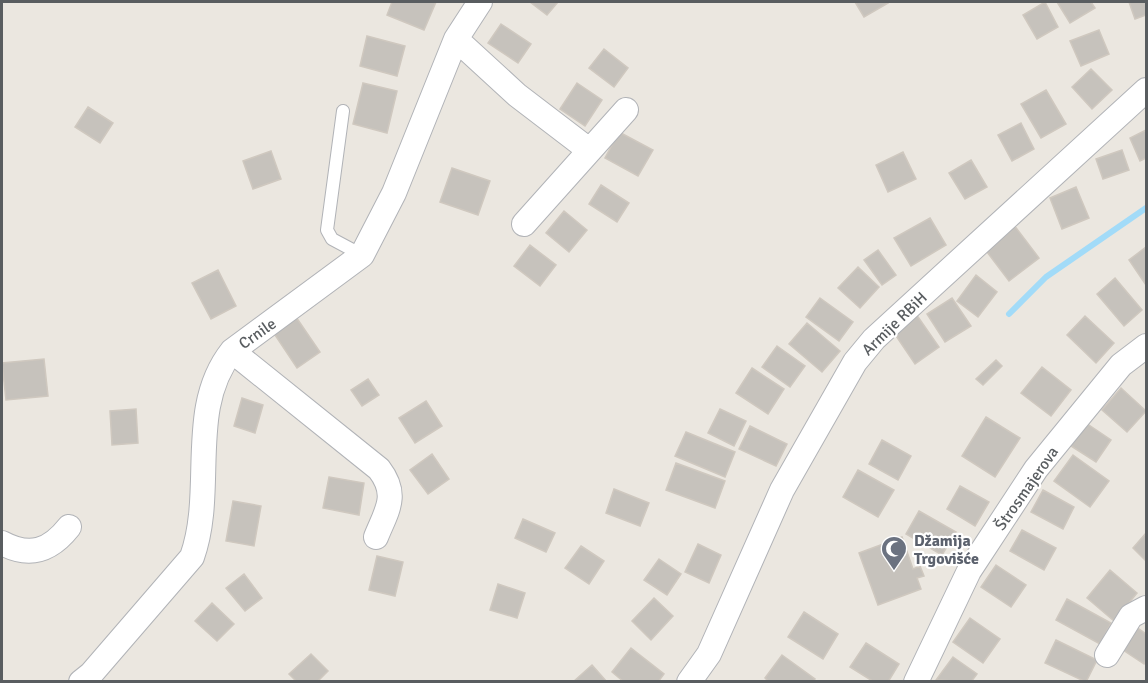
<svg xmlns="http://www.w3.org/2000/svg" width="1148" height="683" viewBox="0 0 1148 683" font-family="Signika,sans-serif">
<rect width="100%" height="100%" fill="#ebe7e0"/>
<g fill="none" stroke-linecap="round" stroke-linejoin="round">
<path stroke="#a2dbf8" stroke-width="6" d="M1009 314 1046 277 1146 208"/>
</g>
<path fill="#c6c2bc" stroke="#cfc8bf" stroke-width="1.5" d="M392 2H436L424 30 387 15Z
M530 2H558L547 15Z
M855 2H887L888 3 864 17Z
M1045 2 1058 27 1037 39 1023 15Z
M1057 2H1091L1095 8 1070 23Z
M1129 2H1146V15L1135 19Z
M501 24 531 44 518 63 488 43Z
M1099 30 1109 54 1081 66 1070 41Z
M367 36 405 46 397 76 360 66Z
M604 49 628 68 614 87 589 68Z
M1091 69 1112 90 1092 109 1072 87Z
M363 83 397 91 387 133 353 124Z
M577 83 602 100 585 126 560 109Z
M1046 90 1066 124 1041 138 1021 104Z
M88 107 113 123 100 143 75 127Z
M1021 123 1034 149 1012 161 998 135Z
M1146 130V158L1140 161 1130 138Z
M619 132 653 150 638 176 605 158Z
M1122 150 1129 170 1103 179 1096 159Z
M271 151 281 179 253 189 243 161Z
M903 152 916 179 888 192 876 165Z
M971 160 987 187 965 199 949 173Z
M452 168 490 181 478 215 440 202Z
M601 185 629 203 617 222 589 204Z
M1076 187 1089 218 1062 229 1050 198Z
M564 211 587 230 569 252 546 233Z
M930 218 946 245 911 266 894 238Z
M1014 225 1039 258 1009 281 984 248Z
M530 245 556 265 540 286 514 266Z
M1146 247V285L1129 260Z
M878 250 896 275 882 285 864 260Z
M858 267 879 287 860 308 838 288Z
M218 270 236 306 211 319 192 283Z
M976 275 997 292 978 317 957 301Z
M1115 278 1142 310 1124 326 1097 294Z
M820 298 853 322 839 341 806 317Z
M952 298 971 326 945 342 927 314Z
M916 314 939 347 915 364 892 330Z
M1085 316 1114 343 1096 363 1067 335Z
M296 317 320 352 297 368 273 332Z
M807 323 840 351 822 372 789 344Z
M777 346 805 366 790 387 762 367Z
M44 359 48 396 6 400 2 363Z
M996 360 1002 366 983 385 976 379Z
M1042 367 1071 390 1051 416 1021 393Z
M752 368 784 389 768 414 736 393Z
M368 379 379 395 362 406 351 390Z
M1121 388 1146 411 1127 432 1102 410Z
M242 398 263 405 255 433 234 426Z
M426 401 442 426 415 443 399 418Z
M136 409 138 443 112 445 110 411Z
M720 409 746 421 734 446 708 433Z
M986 417 1020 438 995 477 962 456Z
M1086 423 1111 440 1096 462 1071 446Z
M750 426 787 444 776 466 739 449Z
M686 432 735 452 725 477 675 456Z
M882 440 911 456 898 480 869 464Z
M432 454 449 479 428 494 410 470Z
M1073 455 1109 481 1090 507 1054 481Z
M676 463 725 481 715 508 666 490Z
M858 470 894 490 878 517 843 497Z
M329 477 364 483 359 515 323 508Z
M960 486 989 502 975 526 947 509Z
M614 489 649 503 640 526 606 513Z
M1043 490 1074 507 1063 529 1031 512Z
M233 501 261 506 254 546 226 541Z
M919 511 956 532 942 555 906 534Z
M523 519 555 533 546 552 515 538Z
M1022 530 1056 548 1044 570 1010 551Z
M1146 533V561L1133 548Z
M902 537 913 569 920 566 924 576 917 578 921 589 878 605 859 553Z
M698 544 721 555 709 583 685 572Z
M581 546 604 561 589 584 565 568Z
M377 556 403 562 395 596 369 590Z
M659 559 681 574 667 595 644 580Z
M996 565 1026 585 1011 607 981 587Z
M1110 570 1137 593 1114 621 1087 598Z
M244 574 262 598 245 611 226 588Z
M498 584 525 593 517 618 490 610Z
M654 598 673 616 651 640 632 621Z
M1067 599 1111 623 1100 644 1056 620Z
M212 603 234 624 217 641 195 621Z
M804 612 838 634 823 659 788 637Z
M970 618 1000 639 983 663 953 642Z
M1132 624 1146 634V660L1144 664 1117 646Z
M1056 640 1097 660 1086 682 1045 663Z
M866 643 899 664 888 682H874L850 667Z
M631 648 664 674 658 682H624L612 672Z
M311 654 328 671 317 682H297L289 674Z
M782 655 815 679 813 682H769L765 678Z
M953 657 977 674 971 682 936 680Z
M592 665 607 682H573Z"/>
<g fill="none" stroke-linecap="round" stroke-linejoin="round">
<defs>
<path id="lane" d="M343 111 327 230 332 239 362 255"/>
<path id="street" d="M456 39 517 95 589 150
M524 224 626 110
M232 351 379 469C399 495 387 510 376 537
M2 543C30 558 50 551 69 527
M1107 655 1131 616 1146 608
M81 682 91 674 192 557C216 490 186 409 232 351L362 255 394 193 456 39 480 2
M689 682 709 654 782 490 855 362 874 339 1146 90
M916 682 969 571 1036 469 1121 365 1146 346"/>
</defs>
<use href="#lane" stroke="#b1b3b7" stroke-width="14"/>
<use href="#street" stroke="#b1b3b7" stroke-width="26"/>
<use href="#lane" stroke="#fff" stroke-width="12"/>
<use href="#street" stroke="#fff" stroke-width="24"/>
</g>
<defs>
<symbol id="mosque-pin" viewBox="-11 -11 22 30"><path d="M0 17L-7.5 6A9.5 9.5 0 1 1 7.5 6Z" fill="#6b7280" stroke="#fff"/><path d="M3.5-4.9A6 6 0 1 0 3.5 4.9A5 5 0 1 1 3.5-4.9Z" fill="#fff"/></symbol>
</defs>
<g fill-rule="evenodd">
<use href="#mosque-pin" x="879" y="534" width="30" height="40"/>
</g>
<g text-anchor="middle" stroke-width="4.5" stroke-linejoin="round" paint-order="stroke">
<g font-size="16" fill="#595d60" stroke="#fff">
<text transform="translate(894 323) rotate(-44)" y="6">Armije RBiH</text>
<text transform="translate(257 333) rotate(-35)" y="6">Crnile</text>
<text transform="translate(1026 488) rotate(-55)" y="6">Štrosmajerova</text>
</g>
<g font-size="16" font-weight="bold" fill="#5b616d" stroke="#fff" text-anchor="start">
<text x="914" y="546">Džamija<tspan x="914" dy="18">Trgovišće</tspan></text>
</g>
</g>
<rect width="1148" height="683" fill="none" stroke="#595d60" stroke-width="6"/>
</svg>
